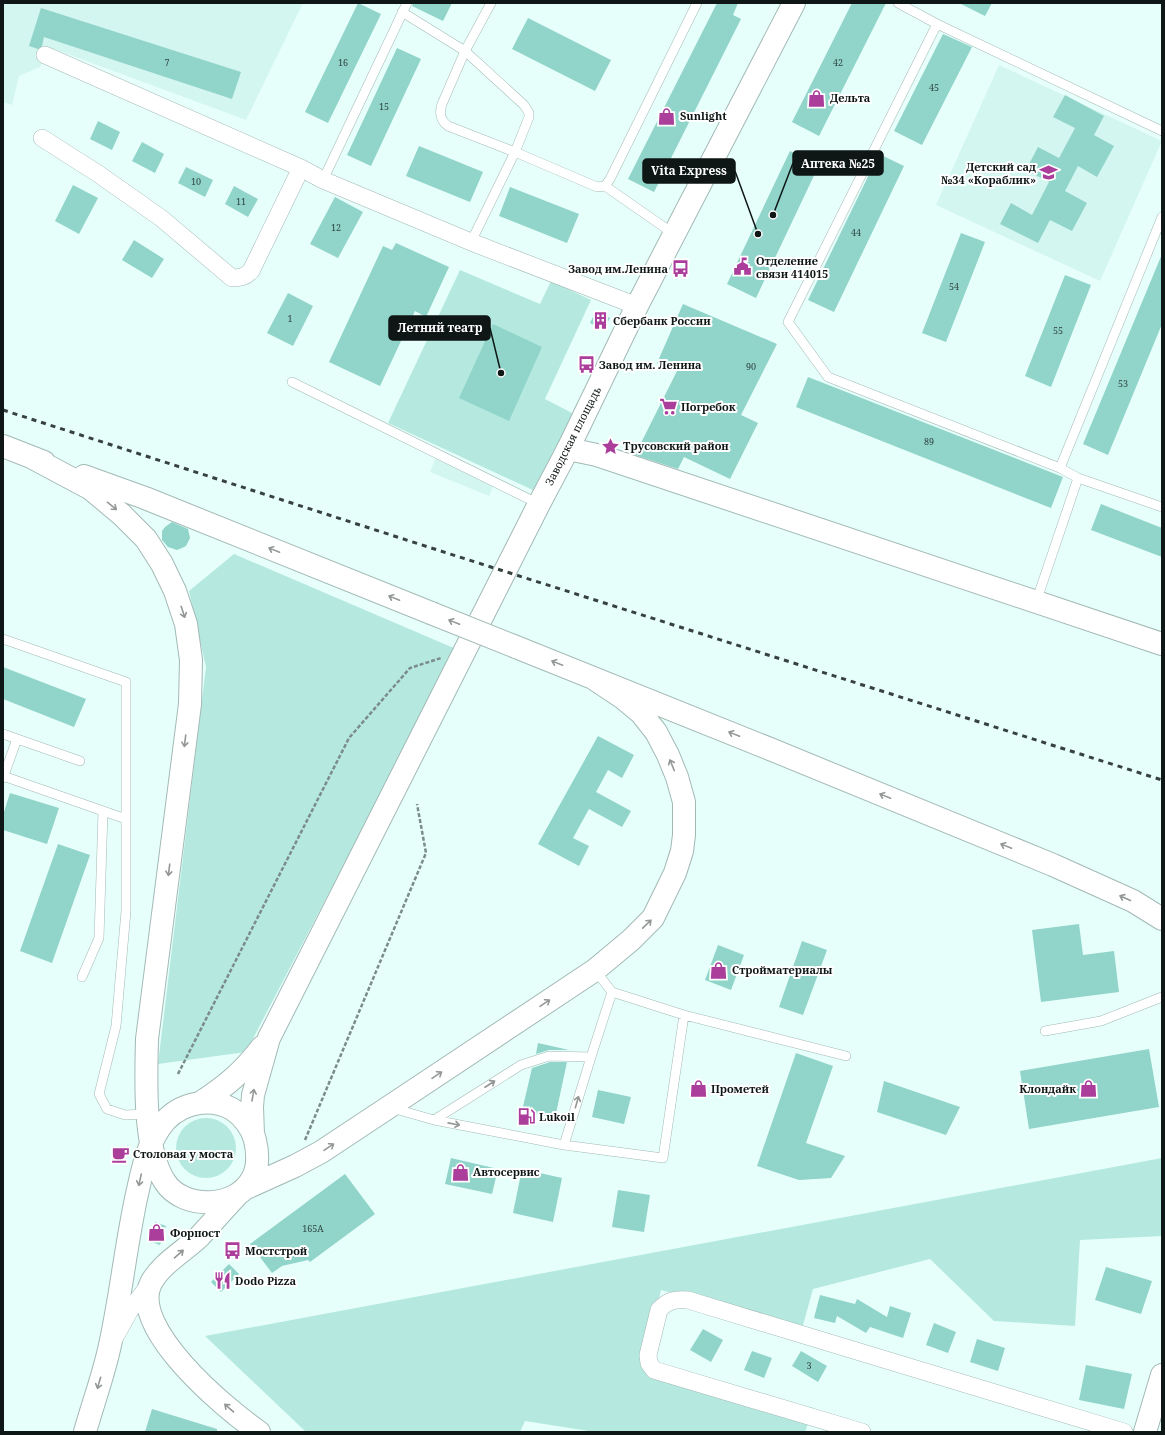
<svg xmlns="http://www.w3.org/2000/svg" width="1165" height="1435" viewBox="0 0 1165 1435" font-family="'Noto Serif',serif">
<rect width="100%" height="100%" fill="#e7fffb"/>
<path fill="#d4f6f0" d="M3 3H303L246 120 54 49 45 55 40 67 19 76 12 105 3 102Z
M999 65 1162 141 1100 281 936 205Z
M436 457 495 481 489 496 430 472Z"/>
<path fill="#b5e9e0" d="M460 270 540 304 551 281 591 300 545 399 574 414 535 491 388 423Z
M234 554 456 649 246 1052 158 1064 206 667 189 591Z
M176 1148a30 30 0 1 1 60 0a30 30 0 1 1-60 0Z
M1162 1158V1236L1080 1240 1075 1326 994 1321 930 1259 813 1289 802 1329 661 1290 644 1360 654 1370 814 1408 805 1432H595L525 1421 520 1432H306L205 1336Z"/>
<path fill="#91d4ca" d="M358 3 381 14 328 123 305 112Z
M413 3H452L443 21 412 6Z
M717 3H738L733 15 741 19 654 192 628 179Z
M852 3H886L819 136 792 122Z
M959 3H992L985 16Z
M41 8 241 72 232 99 44 37 42 46 38 49 29 46Z
M528 18 611 60 595 91 512 49Z
M943 34 972 47 922 145 894 131Z
M397 48 421 59 371 166 347 155Z
M1065 95 1104 116 1094 135 1114 146 1097 177 1078 166 1065 191 1087 203 1072 231 1050 220 1038 243 1000 224 1011 203 1032 215 1049 182 1026 170 1038 147 1059 158 1075 128 1053 117Z
M98 121 120 132 112 150 90 139Z
M142 142 164 154 155 173 132 161Z
M419 146 483 172 470 202 406 176Z
M790 151 819 165 756 298 727 284Z
M879 154 904 166 834 312 808 300Z
M186 167 213 180 205 197 178 183Z
M73 185 98 198 79 234 55 221Z
M234 186 258 199 248 217 225 204Z
M510 187 579 214 567 243 499 216Z
M335 197 363 212 338 258 310 244Z
M961 233 985 242 946 342 922 333Z
M134 240 164 259 152 278 122 260Z
M396 243 449 267 426 317 415 311 380 386 329 362 383 246 392 250Z
M1162 254V324L1108 455 1083 444Z
M1065 275 1091 285 1051 387 1025 376Z
M288 293 313 306 293 346 267 333Z
M683 304 777 344 741 415 758 423 730 479 684 457 678 469 635 455 677 371 657 363Z
M596 311 610 318 603 330 590 323Z
M493 324 542 347 509 421 459 398Z
M808 377 1063 477 1051 508 796 407Z
M1101 504 1162 528V557L1091 530Z
M172 522 188 529 190 538 186 546 182 548 177 550 168 547 162 540V531L165 527Z
M3 667 86 699 74 727 3 699Z
M598 736 634 755 622 778 608 770 596 792 631 811 622 827 589 809 573 838 589 846 579 866 538 844Z
M10 793 59 808 47 844 3 830V815Z
M58 844 90 855 52 963 20 951Z
M1079 924 1083 955 1114 951 1119 992 1041 1002 1032 930Z
M802 941 827 950 803 1015 779 1007Z
M718 945 744 955 731 990 705 980Z
M538 1043 569 1050H549L536 1054Z
M1149 1049 1159 1107 1029 1129 1020 1071Z
M796 1053 833 1066 806 1143 845 1156 831 1178 799 1180 757 1166Z
M550 1062H567L555 1118 522 1111 532 1068Z
M884 1081 960 1107 946 1135 877 1112Z
M598 1090 631 1097 624 1124 592 1117Z
M451 1158 498 1169 492 1194 445 1184Z
M522 1169 562 1178 553 1222 513 1213Z
M345 1174 375 1214 310 1262 308 1260 282 1266 272 1273 250 1244Z
M618 1190 650 1195 644 1232 612 1227Z
M155 1222 166 1226 160 1245 149 1241Z
M229 1264 239 1274 221 1292 211 1282Z
M1106 1267 1152 1281 1141 1314 1095 1300Z
M820 1295 855 1304 857 1299 887 1317 890 1306 911 1313 903 1338 870 1327 866 1333 837 1316 835 1323 814 1318Z
M934 1323 956 1332 948 1353 926 1345Z
M703 1329 723 1340 711 1362 690 1350Z
M977 1339 1005 1348 998 1371 970 1362Z
M752 1351 772 1358 764 1378 744 1370Z
M801 1351 827 1366 818 1382 792 1366Z
M1086 1365 1132 1374 1124 1409 1079 1400Z
M152 1409 217 1429V1432H145Z"/>
<g fill="none" stroke-linecap="round" stroke-linejoin="round">
<defs>
<path id="lane" d="M491 3 465 51 442 104C439 113 440 120 448 126L515 152 597 187 605 186 610 179 697 3
M898 3 937 24 1162 131
M402 12 465 51 524 105 529 113V117L515 152 471 242
M937 24 788 322 828 377 1060 468
M323 180 407 3
M605 186 674 234
M292 382 539 504
M1078 478 1060 468 1162 217
M1036 602 1078 478 1162 507
M3 639 126 682V911L116 1026 99 1094 107 1109 125 1115 148 1114
M3 734 80 761
M3 776 126 819
M3 778 17 739
M595 970 612 992 684 1015
M82 977 99 938 103 811
M1045 1031 1101 1021 1162 997
M392 1108 434 1120 564 1145 591 1057 612 992
M434 1120 521 1065 549 1056 591 1057
M564 1145 663 1158 684 1015 846 1056"/>
<path id="street" d="M45 55 301 168 323 180 471 242 637 306
M42 138 97 173 161 218 232 278C240 278 245 277 251 271L301 168
M115 1337 130 1310 150 1284
M862 1432 654 1370 649 1363 648 1355 659 1310C668 1300 675 1299 688 1300L1124 1432"/>
<path id="secondary" d="M568 449 597 455 1162 644"/>
<path id="primary" d="M3 446 44 462
M31 457 91 489 122 515 146 539 162 564 175 591 186 624 191 660 190 704 147 1039C146 1078 143 1149 165 1182 183 1210 236 1209 252 1179 259 1167 258 1153 255 1140 252 1128 243 1116 232 1109 206 1095 174 1105 159 1129 146 1149 142 1172 137 1194 126 1244 121 1295 110 1345 104 1374 93 1403 85 1432
M84 476 145 498 431 613
M516 647 770 749 1053 865 1133 901 1162 919
M200 1103C226 1086 243 1072 262 1047
M253 1134 252 1107 253 1095 269 1038 539 504 568 449 637 306 794 3
M244 1189 295 1166 321 1152 389 1107 595 970 631 940 653 918 675 873 682 851 684 835V802L677 777 668 755 656 732 641 713 623 698 593 678
M238 1194C225 1208 212 1223 199 1237 183 1252 161 1264 151 1283 128 1328 226 1409 259 1432
M1145 1432 1162 1375"/>
</defs>
<use href="#lane" stroke="#a2b9b5" stroke-width="10"/>
<use href="#street" stroke="#a2b9b5" stroke-width="18"/>
<use href="#secondary" stroke="#a2b9b5" stroke-width="24"/>
<use href="#primary" stroke="#a2b9b5" stroke-width="24"/>
<path stroke="#7c8c8a" stroke-width="2.5" stroke-dasharray="4 2" stroke-linecap="butt" d="M178 1074 349 738 410 668 441 658
M305 1140 426 853 417 804"/>
<use href="#lane" stroke="#fff" stroke-width="9"/>
<use href="#street" stroke="#fff" stroke-width="17"/>
<use href="#secondary" stroke="#fff" stroke-width="22"/>
<use href="#primary" stroke="#fff" stroke-width="22"/>
<path stroke="#364140" stroke-width="3" stroke-dasharray="5 5" stroke-linecap="butt" d="M3 410 450 554 1162 780"/>
<defs>
<path id="primary-bridge" d="M431 613 516 647"/>
</defs>
<use href="#primary-bridge" stroke="#a2b9b5" stroke-width="24" stroke-linecap="butt"/>
<use href="#primary-bridge" stroke="#fff" stroke-width="22"/>
</g>
<defs><path id="oneway-shaft" d="M-6 0H5M1.5-3L5.5 0L1.5 3" fill="none" stroke-width="1.6" stroke-linecap="round" stroke-linejoin="round"/></defs>
<g stroke="#939796">
<use href="#oneway-shaft" transform="translate(112 506) rotate(39)"/>
<use href="#oneway-shaft" transform="translate(274 550) rotate(-158)"/>
<use href="#oneway-shaft" transform="translate(394 598) rotate(-158)"/>
<use href="#oneway-shaft" transform="translate(183 612) rotate(72)"/>
<use href="#oneway-shaft" transform="translate(454 622) rotate(-158)"/>
<use href="#oneway-shaft" transform="translate(557 663) rotate(-158)"/>
<use href="#oneway-shaft" transform="translate(734 734) rotate(-158)"/>
<use href="#oneway-shaft" transform="translate(185 741) rotate(97)"/>
<use href="#oneway-shaft" transform="translate(672 765) rotate(-112)"/>
<use href="#oneway-shaft" transform="translate(885 796) rotate(-158)"/>
<use href="#oneway-shaft" transform="translate(1006 846) rotate(-158)"/>
<use href="#oneway-shaft" transform="translate(169 870) rotate(97)"/>
<use href="#oneway-shaft" transform="translate(1125 898) rotate(-156)"/>
<use href="#oneway-shaft" transform="translate(647 924) rotate(-44)"/>
<use href="#oneway-shaft" transform="translate(545 1003) rotate(-34)"/>
<use href="#oneway-shaft" transform="translate(437 1075) rotate(-34)"/>
<use href="#oneway-shaft" transform="translate(490 1084) rotate(-33)"/>
<use href="#oneway-shaft" transform="translate(253 1095) rotate(-80)"/>
<use href="#oneway-shaft" transform="translate(577 1102) rotate(-74)"/>
<use href="#oneway-shaft" transform="translate(454 1124) rotate(11)"/>
<use href="#oneway-shaft" transform="translate(329 1147) rotate(-34)"/>
<use href="#oneway-shaft" transform="translate(140 1180) rotate(102)"/>
<use href="#oneway-shaft" transform="translate(179 1254) rotate(-41)"/>
<use href="#oneway-shaft" transform="translate(99 1383) rotate(106)"/>
<use href="#oneway-shaft" transform="translate(229 1408) rotate(-139)"/>
</g>
<defs>
<symbol id="shop-bare" viewBox="-9 -9 18 18"><path d="M-5-2.5h2.3a2.7 3.5 0 0 1 5.4 0H5L5.5 6h-11ZM-1.5-2.5h3a1.5 2.3 0 0 0-3 0Z" fill="#ab3d9b" stroke="#fff" stroke-width="2.5" paint-order="stroke"/></symbol>
<symbol id="school-bare" viewBox="-9 -9 18 18"><path d="M0-5L7-2L0 1L-7-2ZM-4 1L0 2.5L4 1V4Q0 6-4 4Z" fill="#ab3d9b" stroke="#fff" stroke-width="2.5" paint-order="stroke"/></symbol>
<symbol id="civic-bare" viewBox="-9 -9 18 18"><path d="M-.6-6.5H3V-4.5H.6V-3L4-1V1h2V6H-6V1h2V-1L-.6-3ZM-1.2 2.5V6h2.4V2.5Z" fill="#ab3d9b" stroke="#fff" stroke-width="2.5" paint-order="stroke"/></symbol>
<symbol id="bus-bare" viewBox="-9 -9 18 18"><path d="M-5-6H5V4H4V6H2V4H-2V6H-4V4H-5ZM-3.5-4V0h7V-4ZM-3.5 1.2v1.5H-2V1.2ZM2 1.2v1.5H3.5V1.2Z" fill="#ab3d9b" stroke="#fff" stroke-width="2.5" paint-order="stroke"/></symbol>
<symbol id="building-bare" viewBox="-9 -9 18 18"><path d="M-4-6H4V6H1V3H-1V6H-4ZM-2.5-4.3h1.7v1.8h-1.7ZM.8-4.3h1.7v1.8H.8ZM-2.5-1h1.7V.8h-1.7ZM.8-1h1.7V.8H.8Z" fill="#ab3d9b" stroke="#fff" stroke-width="2.5" paint-order="stroke"/></symbol>
<symbol id="supermarket-bare" viewBox="-9 -9 18 18"><path d="M-6-5.5h2.5l.6 2H6L4.5 2H-2.5L-4.4-4H-6ZM-1.5 3.2a1.3 1.3 0 1 0 .1 0ZM3 3.2a1.3 1.3 0 1 0 .1 0Z" fill="#ab3d9b" stroke="#fff" stroke-width="2.5" paint-order="stroke"/></symbol>
<symbol id="sight-bare" viewBox="-9 -9 18 18"><path d="M0-6L1.8-2.2L6-1.7L2.9 1.2L3.7 5.4L0 3.3L-3.7 5.4L-2.9 1.2L-6-1.7L-1.8-2.2Z" fill="#ab3d9b" stroke="#fff" stroke-width="2.5" paint-order="stroke"/></symbol>
<symbol id="fuel-bare" viewBox="-9 -9 18 18"><path d="M-5.5-6h7V0h2V4h1.3V-2.5L3-4.5l.8-.8L6-3V5H2.5V1h-1V6h-7ZM-4.2-4.7v3.2H.2V-4.7Z" fill="#ab3d9b" stroke="#fff" stroke-width="2.5" paint-order="stroke"/></symbol>
<symbol id="cafe-bare" viewBox="-9 -9 18 18"><path d="M-5.5-4.5H6V0H3Q3 3.5 0 3.5H-2.5Q-5.5 3.5-5.5 0ZM3-3.2v2h1.7v-2ZM-6 4.5H4V6H-6Z" fill="#ab3d9b" stroke="#fff" stroke-width="2.5" paint-order="stroke"/></symbol>
<symbol id="restaurant-bare" viewBox="-9 -9 18 18"><path d="M-5-6h1v4h1v-4h1v4h1v-4h1v5L-1.5 .5V6h-2V.5L-5-1ZM5-6V6H3V1.5H1.5Q1.5-4 5-6Z" fill="#ab3d9b" stroke="#fff" stroke-width="2.5" paint-order="stroke"/></symbol>
</defs>
<g fill-rule="evenodd">
<use href="#shop-bare" x="804" y="86" width="25" height="25"/>
<use href="#shop-bare" x="654" y="104" width="25" height="25"/>
<use href="#school-bare" x="1036" y="160" width="25" height="25"/>
<use href="#civic-bare" x="730" y="254" width="25" height="25"/>
<use href="#bus-bare" x="668" y="256" width="25" height="25"/>
<use href="#building-bare" x="588" y="308" width="25" height="25"/>
<use href="#bus-bare" x="574" y="352" width="25" height="25"/>
<use href="#supermarket-bare" x="656" y="394" width="25" height="25"/>
<use href="#sight-bare" x="598" y="434" width="25" height="25"/>
<use href="#shop-bare" x="706" y="958" width="25" height="25"/>
<use href="#shop-bare" x="686" y="1076" width="25" height="25"/>
<use href="#shop-bare" x="1076" y="1076" width="25" height="25"/>
<use href="#fuel-bare" x="514" y="1104" width="25" height="25"/>
<use href="#cafe-bare" x="108" y="1142" width="25" height="25"/>
<use href="#shop-bare" x="448" y="1160" width="25" height="25"/>
<use href="#shop-bare" x="144" y="1220" width="25" height="25"/>
<use href="#bus-bare" x="220" y="1238" width="25" height="25"/>
<use href="#restaurant-bare" x="210" y="1268" width="25" height="25"/>
</g>
<g text-anchor="middle" stroke-width="4" stroke-linejoin="round" paint-order="stroke">
<g font-size="9" fill="#304643">
<text x="167" y="66">7</text>
<text x="343" y="66">16</text>
<text x="838" y="66">42</text>
<text x="934" y="91">45</text>
<text x="384" y="110">15</text>
<text x="196" y="185">10</text>
<text x="241" y="205">11</text>
<text x="336" y="231">12</text>
<text x="856" y="236">44</text>
<text x="954" y="290">54</text>
<text x="290" y="322">1</text>
<text x="1058" y="334">55</text>
<text x="751" y="370">90</text>
<text x="1123" y="387">53</text>
<text x="929" y="445">89</text>
<text x="313" y="1232">165А</text>
<text x="809" y="1369">3</text>
</g>
<g font-size="11" font-weight="bold" fill="#0f1716" stroke="#fff" text-anchor="start">
<text x="830" y="102">Дельта</text>
<text x="680" y="120">Sunlight</text>
<text x="1036" y="171" text-anchor="end">Детский сад<tspan x="1036" dy="13">№34 «Кораблик»</tspan></text>
<text x="756" y="265">Отделение<tspan x="756" dy="13">связи 414015</tspan></text>
<text x="668" y="273" text-anchor="end">Завод им.Ленина</text>
<text x="613" y="325">Сбербанк России</text>
<text x="599" y="369">Завод им. Ленина</text>
<text x="681" y="411">Погребок</text>
<text x="623" y="450">Трусовский район</text>
<text x="732" y="974">Стройматериалы</text>
<text x="711" y="1093">Прометей</text>
<text x="1076" y="1093" text-anchor="end">Клондайк</text>
<text x="539" y="1121">Lukoil</text>
<text x="133" y="1158">Столовая у моста</text>
<text x="473" y="1176">Автосервис</text>
<text x="170" y="1237">Форпост</text>
<text x="245" y="1255">Мостстрой</text>
<text x="235" y="1285">Dodo Pizza</text>
</g>
<g font-size="11" fill="#0f1716" stroke="#fff">
<text transform="translate(573 436) rotate(-63)" y="4">Заводская площадь</text>
</g>
</g>
<path fill="none" stroke="#0f1716" stroke-width="1.5" d="M773 215L793 163M758 234L735 171M501 373L490 328"/>
<g fill="#0f1716" stroke="#fff" stroke-width="1.5">
<circle cx="773" cy="215" r="4"/>
<circle cx="758" cy="234" r="4"/>
<circle cx="501" cy="373" r="4"/>
</g>
<g fill="#0f1716" stroke="#0f1716" stroke-width="1.5">
<rect x="793" y="151" width="90" height="24" rx="4"/>
<rect x="643" y="159" width="92" height="24" rx="4"/>
<rect x="389" y="316" width="101" height="24" rx="4"/>
</g>
<g font-size="12" text-anchor="middle" font-weight="bold" fill="#fff">
<text x="838" y="168">Аптека №25</text>
<text x="689" y="175">Vita Express</text>
<text x="440" y="332">Летний театр</text>
</g>
<rect width="1165" height="1435" fill="none" stroke="#0f1716" stroke-width="8"/>
</svg>
